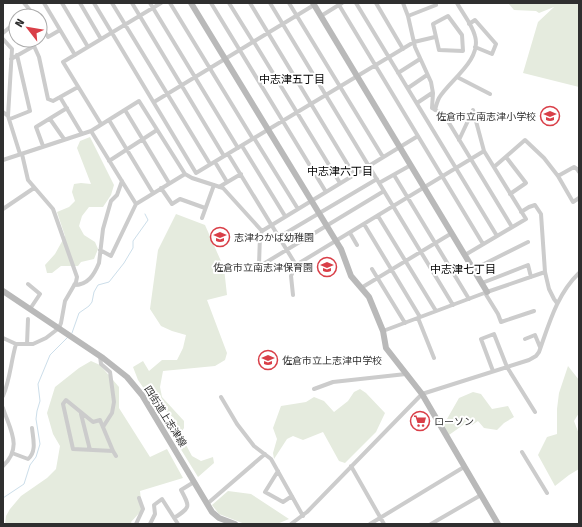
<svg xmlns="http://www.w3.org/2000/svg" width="582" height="527" viewBox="0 0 582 527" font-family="'Fira Sans','Noto Sans JP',sans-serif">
<rect width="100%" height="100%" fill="#fff"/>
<path fill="#e5ebde" d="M508 3H579V87L523 73 538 22 554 7 539 13 536 11 514 10Z
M90 137 114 185 111 195 103 207H89L82 216 79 226 84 235 95 242 98 249 94 259 81 262 78 266H61L52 273H47L45 265 55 254 65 236 57 212 69 207 75 201 72 192 74 184 81 183 91 184 77 148 80 141Z
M176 214 205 225 224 268 227 295 207 300 227 353 225 360 215 366 163 371 160 387 162 397 184 421V428L180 434 192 456 201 461 213 457 214 463 198 477 172 435 175 422 174 418 152 400 138 380 133 367 143 361 149 371 162 360H177L183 348 186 335 172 331 161 326 150 309 158 250Z
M91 361 100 365 119 387V408L150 457 167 449 183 478 140 491 142 510 131 522 132 524H5L6 516 10 509 21 496 47 478 56 469 60 446 53 434 47 413 55 387 79 368Z
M568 366 579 380V413L574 421 579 434V469L569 475 555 486 538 455 547 437 557 434V409L559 393Z
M360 389 366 393 385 413 376 432 345 463 339 461 323 432 303 440 293 436 287 439 274 459 273 453 277 439 273 428 281 406 306 402 314 397 324 401 334 412 348 401 354 392Z
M473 392 481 394 492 409 508 406 514 417 504 423 497 430 484 428 478 421 472 425H463L449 435 443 426 459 398Z
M228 491 251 494 289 519 277 524H245L219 514 212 505Z"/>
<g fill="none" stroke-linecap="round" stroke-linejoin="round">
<path stroke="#ccdeea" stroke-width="1" d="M72 333 79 313 89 306 92 302 94 292 98 285 109 282 124 263 133 248V241L148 220 145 214
M3 498 24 484 30 465 36 457 40 444 36 419 37 411 40 401 38 384 50 355 68 337"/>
<path stroke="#ccc" stroke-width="4" d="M24 3 35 16
M44 3 75 55
M62 3 88 47
M80 3 101 39
M94 3 196 173 414 42 435 37
M112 3 210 164
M132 3 224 156
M150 3 238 148
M170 3 253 139
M211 3 326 192
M229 3 252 40 254 42 340 183
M250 3 354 175
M270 3 453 305
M289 3 383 157
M356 3 497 236
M376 3 403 49
M403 3 408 16 415 47 431 82 433 93 432 108 443 114 446 118 512 227
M339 5 483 244
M22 16 29 10
M321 16 342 3
M408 16 436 5 435 3
M448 16 462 35 463 51 439 50 433 24Z
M40 24 48 37 60 30
M469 24 475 20 496 44 492 54 475 47
M3 33 16 22
M3 39 12 49 8 116 20 154
M11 59 34 46 39 57 48 99 53 101 78 87
M398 73 420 59
M457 77 490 94
M408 88 427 75
M60 97 82 134
M154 102 314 5
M417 103 432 93
M125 110 169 183
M435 110C436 106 437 102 439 98 450 80 482 60 475 36 472 24 463 14 457 3
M3 112 8 116
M10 119 30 111 17 55
M50 119 64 139
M109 120 153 193
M101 124 63 62 161 3
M91 131 136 204 185 174
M254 138 298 209
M459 140 473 110 484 151 526 219 465 255
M43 146 36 127 67 108
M242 146 285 216
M228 154 296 265
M506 157 526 183 510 194
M3 160 91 131 139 101 185 174 192 178 223 188 262 231
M109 161 157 130
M215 162 227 182
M494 167 525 140 544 158 558 176 573 202 579 198
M394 175 469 299
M558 176 574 167 577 169 579 172
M379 183 411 165
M219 187 241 174
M161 188 172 204 180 199 205 208
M384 191 260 266 259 265 260 235 262 231 418 136
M3 209 34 188
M521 212 529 207 535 205 541 214 545 272 549 289 554 299 557 303
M378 216 436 311
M202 218 214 185
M364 224 420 317
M350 233 357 245
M279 237 377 179
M100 250 111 256 136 204
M372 269 405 323
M474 269 528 242
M482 283 528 265 531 277
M28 284 40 294 30 309
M74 285C88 285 94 275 99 263L103 229 111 201 117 195 122 181
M361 288 452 233
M485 293 498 314 501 322 534 311
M293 295 291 276 296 265 484 151
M418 318 434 358
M383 331 487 292 545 272
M3 338 16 344
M525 339 535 335 540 347
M27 344 28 319
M100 356 101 364 110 372 114 402 112 413 103 427
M493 371 481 339 494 334 507 367 535 412
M314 389 333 382 406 374
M3 396C10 380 11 361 16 344H33L46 338 59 328 61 323 65 301 76 282 77 277 53 209 28 180 22 154
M221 397 237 424 254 446 271 459 303 516
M3 408C10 430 23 447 3 466
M81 414 90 450
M113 451 100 420 93 422 66 400 63 404 73 449 113 451 116 456
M522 452 547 493
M12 453 28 459C37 452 33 438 32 428
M351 466 384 524
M278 471 265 492 283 502 292 496
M207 504 265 454
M174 518C191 507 190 507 181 490L194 482
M136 524 143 509 139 498
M150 524 155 514 154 505 162 499 178 524
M291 524 307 512 422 394 529 360 536 356 539 352C549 324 557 294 579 273
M370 524 464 467
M431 524 481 495"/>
<path stroke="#b9b9b9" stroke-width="6" d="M191 3 336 241 341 249 351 276 369 297 383 331 386 348 422 394 498 524
M313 3 487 292
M3 291 103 358 127 377 142 395 212 512 219 518 235 524"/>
</g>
<defs>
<symbol id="school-ring" viewBox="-11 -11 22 22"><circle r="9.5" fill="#fff" stroke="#d93f48" stroke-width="1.5"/><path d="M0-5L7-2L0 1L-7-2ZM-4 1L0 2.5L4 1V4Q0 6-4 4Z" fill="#d93f48"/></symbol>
<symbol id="supermarket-ring" viewBox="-11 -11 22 22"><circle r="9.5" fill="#fff" stroke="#d93f48" stroke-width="1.5"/><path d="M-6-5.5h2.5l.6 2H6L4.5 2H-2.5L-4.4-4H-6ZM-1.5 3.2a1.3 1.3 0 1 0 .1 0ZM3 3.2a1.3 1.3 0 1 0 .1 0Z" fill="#d93f48"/></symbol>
</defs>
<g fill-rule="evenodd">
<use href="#school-ring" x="539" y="105" width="22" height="22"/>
<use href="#school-ring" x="209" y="226" width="22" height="22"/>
<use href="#school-ring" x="316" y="256" width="22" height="22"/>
<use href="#school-ring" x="257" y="349" width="22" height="22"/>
<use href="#supermarket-ring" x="409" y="410" width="22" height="22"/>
</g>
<g text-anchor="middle" stroke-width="4" stroke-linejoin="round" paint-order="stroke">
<g font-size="10" fill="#2f2f2f" stroke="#fff" text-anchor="start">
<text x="536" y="120" text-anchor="end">佐倉市立南志津小学校</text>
<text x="234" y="241">志津わかば幼稚園</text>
<text x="313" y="271" text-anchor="end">佐倉市立南志津保育園</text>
<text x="282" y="364">佐倉市立上志津中学校</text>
<text x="434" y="425">ローソン</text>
</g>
<g font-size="10" fill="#2f2f2f" stroke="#fff">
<text transform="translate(166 416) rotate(58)" y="4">四街道上志津線</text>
</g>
<g font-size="11" fill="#000" stroke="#fff">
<text x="292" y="83">中志津五丁目</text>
<text x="340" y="175">中志津六丁目</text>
<text x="463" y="273">中志津七丁目</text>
</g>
</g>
<rect width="582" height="527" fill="none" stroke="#2f2f2f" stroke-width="8"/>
<g transform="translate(28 28) rotate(301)"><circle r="19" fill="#ffffff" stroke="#acacac"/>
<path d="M0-3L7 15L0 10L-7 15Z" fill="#d93f48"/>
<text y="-6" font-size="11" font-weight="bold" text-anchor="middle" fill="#2f2f2f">N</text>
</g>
</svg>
